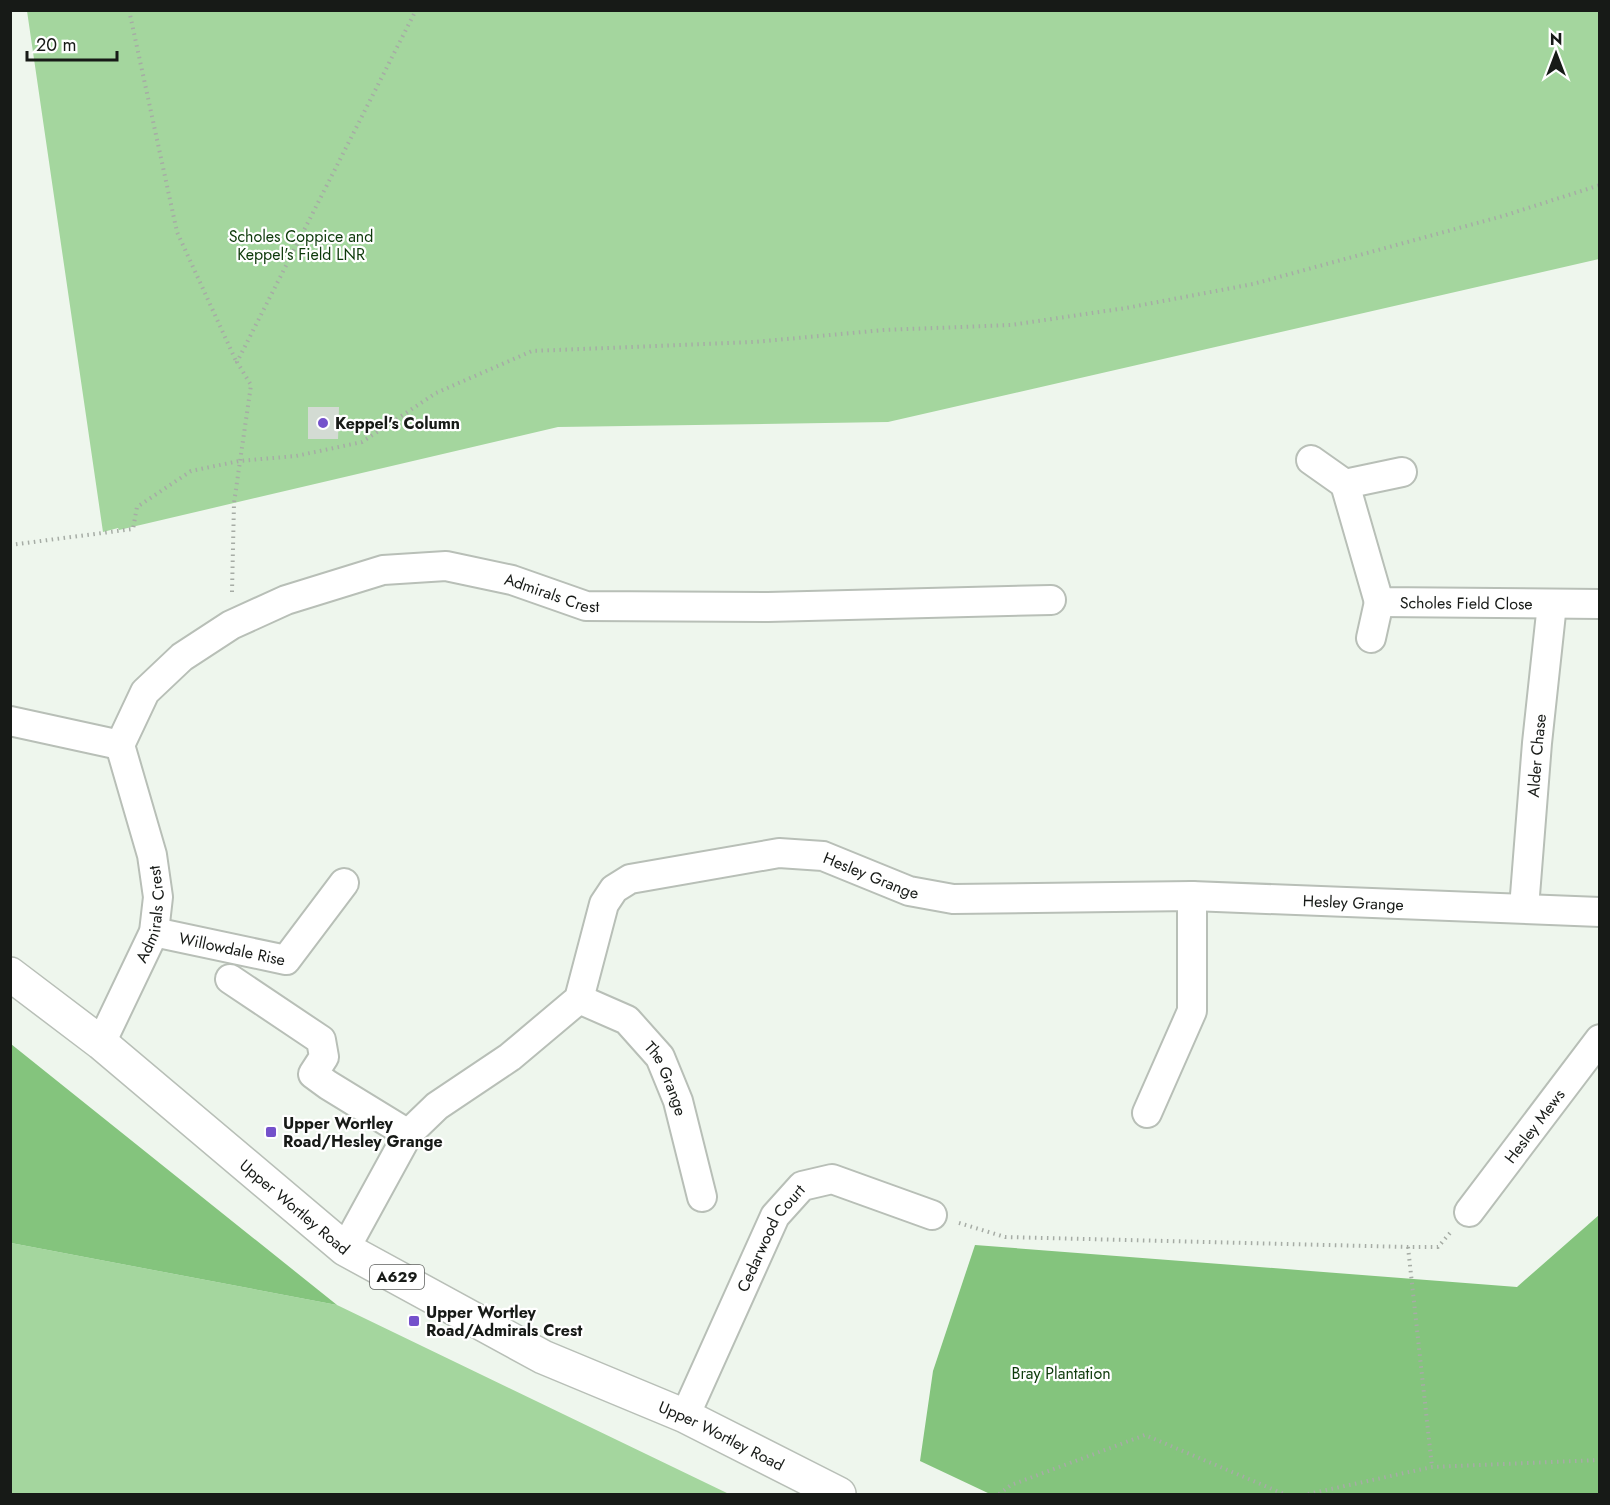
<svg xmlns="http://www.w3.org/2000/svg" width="1610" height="1505" viewBox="0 0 1610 1505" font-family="Jost,sans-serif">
<rect width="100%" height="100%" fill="#eef6ed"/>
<path fill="#a4d69e" d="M27 11H1599V259L888 422 558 427 119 530 118 528 103 532Z
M11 1243 337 1305 729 1494H11Z"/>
<path fill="#84c47d" d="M11 1044 337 1305 11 1243Z
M1599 1215V1494H990L920 1461 933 1371 975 1245 1517 1287Z"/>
<path fill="#d3dbd3" d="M308 407H339L338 439H308Z"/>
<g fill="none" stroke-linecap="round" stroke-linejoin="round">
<defs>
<g id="minor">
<path d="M1311 460 1345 484 1402 472"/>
<path id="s1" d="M1345 484 1379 602 1600 604"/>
<path d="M1371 638 1379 602"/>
<path d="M10 721 120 745"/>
<path id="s2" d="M1524 908 1537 743 1552 604"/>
<path id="s3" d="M154 932 286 960 344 883"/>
<path d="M230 979 321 1040 324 1057 313 1074 328 1085 408 1134"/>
<path id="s4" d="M579 999 627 1020 660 1057 678 1101 702 1197"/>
<path id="s5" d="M101 1043 154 932 158 897 152 855 120 745 145 692 182 657 231 625 286 600 383 570 446 566 512 580 586 606 768 607 1051 600"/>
<path d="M1147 1113 1192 1011V896"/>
<path id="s6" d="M1469 1212 1600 1039"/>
<path id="s7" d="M345 1249 408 1134 437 1106 510 1057 579 999 604 904 614 889 630 879 779 853 823 856 909 891 953 899 1192 896 1600 912"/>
<path id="s8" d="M685 1416 775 1216 802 1186 832 1179 932 1215"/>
</g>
<g id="primary">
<path id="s9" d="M10 974 101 1043 345 1249 543 1357 685 1416 839 1494"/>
</g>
</defs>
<use href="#minor" stroke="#b8bfb7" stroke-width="32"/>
<use href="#primary" stroke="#b8bfb7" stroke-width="36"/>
<path stroke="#a6aca5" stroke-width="4" stroke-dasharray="1.5 4.5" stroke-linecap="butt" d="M129 10 177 232 236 361
M10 545 133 529 137 507 191 471 239 461 296 456 362 442 436 393 532 351 754 342 884 330 1011 325 1126 308 1253 284 1503 216 1600 185
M232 592 234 503 251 385 237 362 416 10
M959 1223 1005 1237 1408 1247H1438L1450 1233
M1408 1247 1432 1467
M999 1494 1011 1485 1145 1435 1284 1494
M1308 1494 1432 1467 1600 1460"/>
<use href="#minor" stroke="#fff" stroke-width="28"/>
<use href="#primary" stroke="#fff" stroke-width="33"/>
</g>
<g fill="#7451cb" stroke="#fff" stroke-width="2">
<circle cx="323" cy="423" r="6"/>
<rect x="265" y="1126" width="12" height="12" rx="3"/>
<rect x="408" y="1315" width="12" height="12" rx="3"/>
</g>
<g text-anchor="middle" stroke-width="4.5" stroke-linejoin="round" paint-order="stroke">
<rect fill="#fff" stroke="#5d5f5d" stroke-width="1.5" x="370" y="1265" width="54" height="24" rx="4.5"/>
<g font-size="15" font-weight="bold" fill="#171a17">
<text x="397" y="1282">A629</text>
</g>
<g font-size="16" fill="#0d3a0a" stroke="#fff">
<text x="301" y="242">Scholes Coppice and<tspan x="301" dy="18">Keppel's Field LNR</tspan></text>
<text x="1061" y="1379">Bray Plantation</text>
</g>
<g font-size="16" font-weight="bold" fill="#171a17" stroke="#fff" text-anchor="start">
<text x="335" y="429">Keppel's Column</text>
<text x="283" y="1129">Upper Wortley<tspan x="283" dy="18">Road/Hesley Grange</tspan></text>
<text x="426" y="1318">Upper Wortley<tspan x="426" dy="18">Road/Admirals Crest</tspan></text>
</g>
<g font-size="16" fill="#171a17" stroke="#fff">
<text dy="6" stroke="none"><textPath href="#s5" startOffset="818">Admirals Crest</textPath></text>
<text dy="6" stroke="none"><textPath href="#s1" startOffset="210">Scholes Field Close</textPath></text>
<text dy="6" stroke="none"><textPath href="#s2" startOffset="153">Alder Chase</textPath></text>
<text dy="6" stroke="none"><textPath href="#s7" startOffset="732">Hesley Grange</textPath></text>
<text dy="6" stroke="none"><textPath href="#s7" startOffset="1218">Hesley Grange</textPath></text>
<text dy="6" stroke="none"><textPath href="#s5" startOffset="140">Admirals Crest</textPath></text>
<text dy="6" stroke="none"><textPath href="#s3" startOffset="80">Willowdale Rise</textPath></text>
<text dy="6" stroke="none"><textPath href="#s4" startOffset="124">The Grange</textPath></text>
<text dy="6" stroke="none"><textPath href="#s6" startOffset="108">Hesley Mews</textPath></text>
<text dy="6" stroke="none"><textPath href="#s9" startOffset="368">Upper Wortley Road</textPath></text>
<text dy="6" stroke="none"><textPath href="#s8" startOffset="198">Cedarwood Court</textPath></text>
<text dy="6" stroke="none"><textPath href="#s9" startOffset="854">Upper Wortley Road</textPath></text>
</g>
</g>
<rect width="1610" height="1505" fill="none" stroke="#171a17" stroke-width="24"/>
<g transform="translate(1556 54)" stroke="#ffffff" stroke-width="4.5" paint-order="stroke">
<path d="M0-4.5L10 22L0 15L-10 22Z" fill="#171a17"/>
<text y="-9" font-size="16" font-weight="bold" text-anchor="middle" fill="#171a17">N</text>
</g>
<path d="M27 51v9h90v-9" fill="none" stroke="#171a17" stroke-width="3"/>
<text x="36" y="51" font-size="18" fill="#171a17" stroke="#ffffff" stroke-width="4.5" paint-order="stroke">20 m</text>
</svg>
